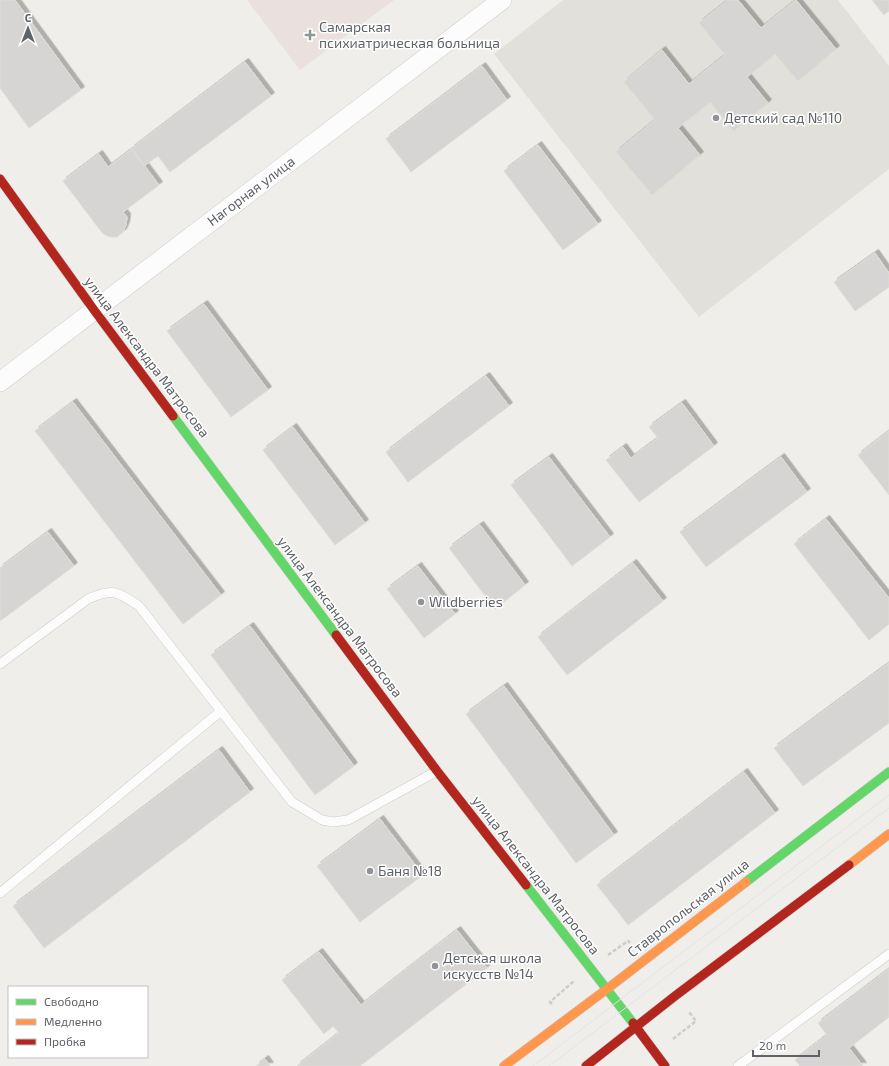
<svg xmlns="http://www.w3.org/2000/svg" width="889" height="1066" viewBox="0 0 889 1066" font-family="'Exo 2',sans-serif">
<defs>
<filter id="shadow"><feDropShadow dx="3.5" dy="-3.5" stdDeviation="0" flood-color="#0004"/></filter>
</defs>
<rect width="100%" height="100%" fill="#efeeea"/>
<path fill="#e2e0da" d="M563 0H838L889 66V169L699 317 494 54Z"/>
<path fill="#eae0de" d="M247 0H394L300 70Z"/>
<path fill="#d6d5d3" stroke="#deddd9" filter="url(#shadow)" d="M0 0H15L81 90 29 128 0 88Z
M728 0H738L761 28 796 0 836 49 798 81 775 54 747 77 768 103 734 131 710 102 678 128 700 155 652 195 616 152 655 120 624 82 662 50 689 84 725 55 699 23Z
M872 0H889V11L884 15Z
M245 62 271 96 170 172 158 156 144 166 131 149Z
M482 66 507 100 411 172 386 139Z
M538 145 598 224 563 250 504 171Z
M132 149 159 185 123 212 127 217 126 225 123 232 117 237H110L103 234 63 181 99 154 108 167Z
M875 253 889 273V287L855 311 834 282Z
M204 304 268 390 231 417 167 331Z
M486 376 509 406 408 482 386 452Z
M73 402 221 595 183 624 35 431Z
M682 403 714 446 639 502 606 460 623 447 631 458 658 438 649 427Z
M293 427 365 523 335 545 263 450Z
M889 431V495L858 455Z
M549 457 610 537 572 566 511 485Z
M781 457 807 492 706 567 680 532Z
M826 519 889 598V624L869 640 794 544Z
M480 525 525 585 495 609 449 548Z
M48 532 74 566 0 621V568Z
M633 563 663 601 567 675 538 637Z
M418 566 455 614 424 638 387 589Z
M250 626 354 766 315 795 211 655Z
M889 663V723L803 786 774 748Z
M504 686 614 835 576 863 466 714Z
M219 750 250 792 44 948 13 906Z
M744 772 775 813 628 925 597 885Z
M380 819 423 875 360 922 317 866Z
M457 930 487 968 360 1066H297L339 1033 333 1026 324 1034 282 980 319 952 361 1005Z
M889 969V1017L849 1048 863 1066H800L795 1060 827 1035 818 1023Z
M265 1059 270 1066H256Z"/>
<g fill="none" stroke-linecap="round" stroke-linejoin="round">
<defs>
<path id="lane" d="M0 664 88 599C112 588 117 591 139 606L221 711
M0 893 221 711 292 802 322 820 333 822 348 820 437 771
M738 1066 889 954"/>
<path id="street" d="M0 382 502 0"/>
<path id="fast" d="M173 416 336 635
M746 882 889 772
M526 885 633 1023"/>
<path id="slow" d="M849 865 889 834
M504 1066 607 989 746 882"/>
<path id="jam" d="M0 179 94 310 173 416
M336 635 437 771 526 885
M633 1023 665 1066
M586 1066 675 996 849 865"/>
</defs>
<use href="#lane" stroke="#cbcccc" stroke-width="10"/>
<use href="#street" stroke="#cbcccc" stroke-width="20"/>
<use href="#fast" stroke="#cacacb" stroke-width="10"/>
<use href="#slow" stroke="#cacacb" stroke-width="10"/>
<use href="#jam" stroke="#cacacb" stroke-width="10"/>
<path stroke="#cacfcc" stroke-width="2.5" stroke-dasharray="4 2" stroke-linecap="butt" d="M608 955 628 941 630 943
M552 1004 550 1002 574 981
M673 1039 696 1021 689 1012"/>
<use href="#lane" stroke="#fdfcfc" stroke-width="9"/>
<use href="#street" stroke="#fdfcfc" stroke-width="19"/>
<use href="#fast" stroke="#63d668" stroke-width="9"/>
<use href="#slow" stroke="#ff974d" stroke-width="9"/>
<use href="#jam" stroke="#b3261e" stroke-width="9"/>
<path stroke="#e4e4e4" stroke-width="1" d="M533 1066 889 795
M549 1066 889 808"/>
</g>
<g fill="#919496" stroke="#fff" stroke-width="1.5">
<path d="M308 29h4v4h4v4h-4v4h-4v-4h-4v-4h4z"/>
<circle cx="716" cy="118" r="4"/>
<circle cx="421" cy="602" r="4"/>
<circle cx="370" cy="871" r="4"/>
<circle cx="435" cy="966" r="4"/>
</g>
<g text-anchor="middle" stroke-width="3" stroke-linejoin="round" paint-order="stroke">
<g font-size="14" fill="#5f6368" stroke="#fff" text-anchor="start">
<text x="319" y="32">Самарская<tspan x="319" dy="16">психиатрическая больница</tspan></text>
<text x="724" y="123">Детский сад №110</text>
<text x="429" y="607">Wildberries</text>
<text x="378" y="876">Баня №18</text>
<text x="443" y="963">Детская школа<tspan x="443" dy="16">искусств №14</tspan></text>
</g>
<g font-size="14" fill="#5f6368" stroke="#fff">
<text transform="translate(251 191) rotate(-37)" y="5">Нагорная улица</text>
<text transform="translate(147 357) rotate(53)" y="5">улица Александра Матросова</text>
<text transform="translate(340 617) rotate(53)" y="5">улица Александра Матросова</text>
<text transform="translate(536 875) rotate(52)" y="5">улица Александра Матросова</text>
<text transform="translate(688 908) rotate(-38)" y="5">Ставропольская улица</text>
</g>
</g>
<rect x="8" y="986" width="140" height="72" fill="#ffffff" stroke="#bfc1c3"/>
<rect x="16" y="999" width="20" height="6" fill="#63d668" stroke="#bfc1c3"/>
<text x="44" y="1006" font-size="12" fill="#5f6368">Свободно</text>
<rect x="16" y="1019" width="20" height="6" fill="#ff974d" stroke="#bfc1c3"/>
<text x="44" y="1026" font-size="12" fill="#5f6368">Медленно</text>
<rect x="16" y="1039" width="20" height="6" fill="#b3261e" stroke="#bfc1c3"/>
<text x="44" y="1046" font-size="12" fill="#5f6368">Пробка</text>
<g transform="translate(28 28)" stroke="#ffffff" stroke-width="3" paint-order="stroke">
<path d="M0-3L7 15L0 10L-7 15Z" fill="#5f6368"/>
<text y="-6" font-size="11" font-weight="bold" text-anchor="middle" fill="#5f6368">С</text>
</g>
<path d="M753 1050v6h66v-6" fill="none" stroke="#5f6368" stroke-width="2"/>
<text x="759" y="1050" font-size="12" fill="#5f6368" stroke="#ffffff" stroke-width="3" paint-order="stroke">20 m</text>
</svg>
